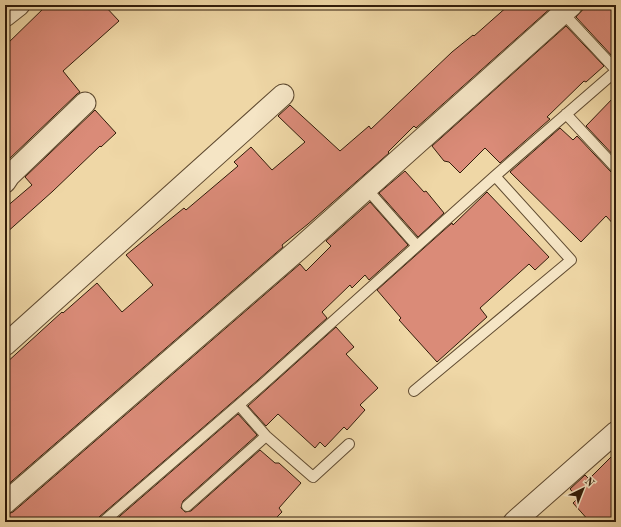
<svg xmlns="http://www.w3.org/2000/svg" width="621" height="527" viewBox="0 0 621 527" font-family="'Old Standard TT',serif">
<rect width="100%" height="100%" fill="#efd7a6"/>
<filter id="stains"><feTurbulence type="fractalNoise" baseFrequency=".005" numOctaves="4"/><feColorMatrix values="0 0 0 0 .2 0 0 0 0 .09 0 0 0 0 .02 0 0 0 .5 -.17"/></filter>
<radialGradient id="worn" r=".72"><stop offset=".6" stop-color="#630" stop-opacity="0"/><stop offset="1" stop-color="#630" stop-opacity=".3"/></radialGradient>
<path fill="#da8b78" stroke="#311c0a" d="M47 5H104L119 21 63 71 80 92 77 94 8 160 5 156V46Z
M509 5H552L553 6 416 128 414 126 388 152 389 153 308 224 282 245 283 247 5 487V364L62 312 63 313 97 283 122 312 153 285 126 255 184 208 186 210 238 166 234 162 251 147 272 170 305 142 278 116 290 105 340 151 369 126 371 129 452 52 473 35 474 36Z
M587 5H616V55L613 57 576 17Z
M566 26 604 66 586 82 584 81 547 117 550 119 500 163 485 148 460 173 449 162 444 161 432 146Z
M616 95V158L586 126Z
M95 110 116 133 101 147 100 146 53 191 5 234V208L32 185 25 177Z
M560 128 573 140 577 136 611 172 616 174V227L606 216 581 242 510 172Z
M405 171 424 192 426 191 444 213 418 237 379 193Z
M487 192 549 257 535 270 529 264 480 308 487 317 437 362 399 320 401 318 377 290 452 223 453 225Z
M370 202 408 245 369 280 365 275 352 288 350 285 322 312 327 318 258 380 99 517 97 522H5V515L13 512 300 264 306 271 331 246 326 241Z
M336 327 354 347 346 354 378 388 360 405 365 410 347 430 344 427 325 447 320 442 315 448 278 414 266 426 248 406Z
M238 414 257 435 183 501 181 508 185 512 191 511 260 450 275 463H279L301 483 279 508 282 512 272 522H113Z
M616 452V522H590L573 503 578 498 570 489 585 475 589 479Z"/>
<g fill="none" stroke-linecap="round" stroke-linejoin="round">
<defs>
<path id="service" d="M563 13 616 70
M566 114 616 168
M366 188 417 246
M414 391 571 260 495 176
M239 405 266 436 313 477 349 444
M187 506 266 436
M103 522 262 385 495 176 616 71"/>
<path id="minor" d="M5 16 19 5
M5 182 9 176 85 103
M5 345 283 95
M5 503 299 249 572 5
M514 522 616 432"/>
</defs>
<use href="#service" stroke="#604b31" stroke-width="12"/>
<use href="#minor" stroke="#604b31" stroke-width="23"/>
<use href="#service" stroke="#f5e5c5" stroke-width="10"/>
<use href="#minor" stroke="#f5e5c5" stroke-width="21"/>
</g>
<rect width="621" height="527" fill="none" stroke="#efd7a6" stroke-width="20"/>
<rect x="6" y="6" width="609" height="515" fill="none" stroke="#311c0a" stroke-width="2"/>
<rect x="10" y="10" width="601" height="507" fill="none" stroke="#311c0a"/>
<g transform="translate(583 489) rotate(43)" stroke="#f5e5c5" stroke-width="3" paint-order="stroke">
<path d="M0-3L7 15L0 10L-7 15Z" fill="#311c0a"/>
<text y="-6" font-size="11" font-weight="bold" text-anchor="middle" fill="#311c0a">N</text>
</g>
<rect width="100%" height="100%" filter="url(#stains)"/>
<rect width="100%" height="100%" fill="url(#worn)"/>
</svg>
